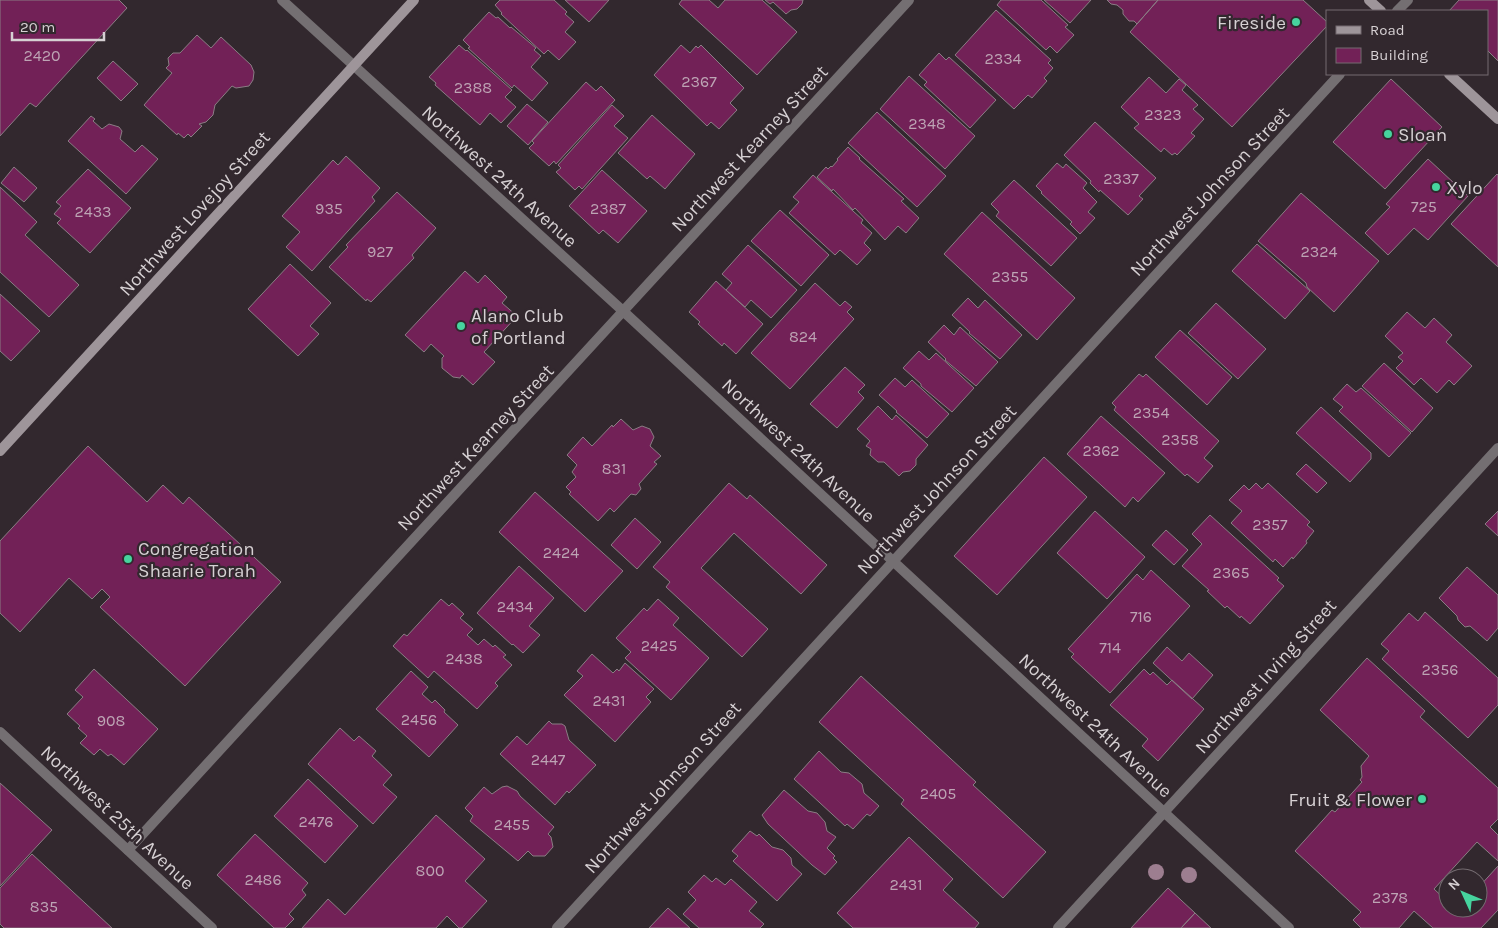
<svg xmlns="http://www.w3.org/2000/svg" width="1498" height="928" viewBox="0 0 1498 928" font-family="Karla,sans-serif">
<rect width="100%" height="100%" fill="#32282e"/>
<path fill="#722157" stroke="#8a7d84" d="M0 0H119L127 8 36 107 30 103 0 136Z
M500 0H554L567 12 565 14 574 22 565 32 576 42 559 60 548 50 544 54 501 14 502 13 495 5Z
M565 0H609L589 22Z
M682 0H709L718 8 725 0H762L797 32 757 75 679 4Z
M765 0H803L802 4 797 9 791 10 786 14 773 2 770 4Z
M1001 0H1041L1068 25 1065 27 1074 35 1057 53 1050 46 1046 50 997 5Z
M1044 0H1091L1070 23Z
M1107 0H1158L1137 24 1134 21H1129L1123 14V10L1117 5 1111 4Z
M1158 0H1303L1327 22V26L1232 127 1130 32Z
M1459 0H1498V61L1487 50V11H1449Z
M996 10 1051 60 1048 63 1053 68 1044 78 1047 81 1032 98 1028 95 1014 109 955 55Z
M489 12 496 18 498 17 510 28 511 27 536 48 534 50 541 56 531 67 548 83 532 101 514 85 512 88 468 48 470 47 463 40Z
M197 35 211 48 221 37 251 65 254 72 253 80 249 86 236 88 232 86 215 105 213 115 206 122 199 124 202 126 191 137 188 134 184 138 178 133 177 135 144 105 172 73 166 68 169 65 168 58 173 53H180Z
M459 45 466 51 467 50 512 90 505 97 516 107 501 123 490 113 480 125 435 85 436 83 429 77Z
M681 45 690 53 696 46 698 48 701 45 744 88 730 103 737 110 719 129 711 122 707 126 654 75Z
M939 53 946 60 949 57 996 100 970 128 924 85 927 82 919 75Z
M113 61 138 84 121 101 97 78Z
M909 76 975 136 945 169 880 109Z
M1149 77 1166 93 1179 79 1186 85 1182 90 1198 105 1193 109 1204 119 1191 133 1195 136 1177 155 1175 153 1172 155 1164 148 1161 152 1134 128 1139 124 1121 107Z
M1391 79 1442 127 1385 189 1333 142Z
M586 82 596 91 601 86 615 100 556 164 554 161 549 166 529 148 534 143 532 141Z
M527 104 548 122 528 145 507 126Z
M612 105 624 116 614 126 628 138 582 189 579 186 575 190 556 172 561 168 558 165Z
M877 112 946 176 917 207 848 143Z
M652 115 695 154 665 189 650 176 647 179 618 153Z
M91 116 95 119 93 121 102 129 109 124 119 127 122 131 120 139 135 152 142 145 158 159 126 194 68 141Z
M1095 122 1156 178 1139 196 1143 199 1128 215 1100 190 1099 192 1090 183 1091 181 1064 155Z
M848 147 860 158 859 159 904 199 901 201 919 218 906 233 898 226 885 240 855 208 853 210 833 189 832 191 817 177 826 167 828 169 831 166 832 167 838 160 837 159Z
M346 156 380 188 372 197 375 201 312 271 286 247 300 232 282 216 333 160 338 165Z
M1428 159 1468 196 1428 240 1414 228 1388 255 1365 233 1390 207 1386 204Z
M1057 163 1063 168 1066 164 1087 183 1083 188 1097 202 1088 212 1095 218 1080 234 1070 224 1072 222 1041 193 1042 192 1036 186Z
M14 167 37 188 24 202 1 183Z
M88 169 131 208 90 253 57 223 61 219 54 214 61 206 56 202Z
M602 170 647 211 618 243 603 230 599 234 569 206Z
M1497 174 1498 175V267L1451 224Z
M813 175 863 220 861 223 872 233 864 243 871 250 857 265 840 250 835 255 789 213 799 202 793 197Z
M1014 180 1077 238 1051 266 996 216 999 212 991 204Z
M0 187 37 222 25 235 79 285 49 317 0 272Z
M397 192 436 228 412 255 414 258 371 302 367 299 366 301 329 267 348 247 346 245Z
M1301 193 1379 261 1334 312 1307 287 1306 283 1258 241Z
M780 210 829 255 801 286 751 241Z
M982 212 1075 298 1037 340 944 254Z
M1257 244 1310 291 1285 319 1232 271Z
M748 245 797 290 771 318 751 300 745 307 726 290 732 283 722 274Z
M290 264 331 303 310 326 319 334 298 356 248 309Z
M465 271 478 283 485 275 507 297 502 303 517 316 484 352 495 362 473 385 462 375 460 378 453 377 442 368V358L444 356 431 344 424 352 405 335Z
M716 281 763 324 736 354 724 343 722 346 698 324 700 322 689 312Z
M815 283 840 306 845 301 852 307 847 312 854 319 790 389 751 353Z
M0 294 40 331 11 361 0 351Z
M968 298 978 308 985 300 1022 335 1000 359 969 333 970 332 952 315Z
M1216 303 1266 349 1238 379 1188 333Z
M1407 312 1425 328 1434 318 1452 335 1446 342 1472 366 1454 385 1449 380 1437 393 1421 378 1414 385 1396 368 1403 361 1398 357 1403 353 1385 336Z
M944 325 954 335 960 327 998 362 976 386 945 360 946 359 928 342Z
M1180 330 1232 377 1207 405 1155 357Z
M919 351 929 360 936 353 974 388 952 412 921 386V384L903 368Z
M1384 363 1433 408 1412 432 1362 386Z
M845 367 865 385 858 392 864 398 837 428 810 404Z
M1139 374 1143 377 1146 374 1219 441 1204 458 1213 466 1198 483 1187 474 1185 476 1114 410 1116 407 1112 403Z
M895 378 905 387 912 380 949 414 927 438 896 412 897 411 879 395Z
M1347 384 1356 392 1361 388 1411 433 1389 457 1339 411 1343 407 1333 399Z
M878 406 892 420 896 415 928 445 916 459V465L910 471 903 472 899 476 884 462H878L870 455 871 449 866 446 870 441 857 429Z
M1321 407 1371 453V459L1350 482 1296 433Z
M1101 416 1165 473 1138 502 1133 497 1125 507 1067 454Z
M621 419 633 430 642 426 650 429 654 437 650 446 661 456 654 462 657 464 639 484 641 489 636 495 631 494 614 512 610 508 598 521 569 494 571 492 566 487 576 477 572 472 577 465 567 455 583 437 592 446 612 425 613 427Z
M88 446 147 502 163 485 183 504 189 497 281 582 185 686 100 607 110 597 102 589 92 599 69 578 20 632 0 613V541Z
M1044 457 1087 497 997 595 954 556Z
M1306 464 1327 483 1317 493 1296 474Z
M729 483 747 499 750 495 827 565 801 594 734 533 701 568 768 629 742 657 666 587 670 582 653 567Z
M1256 483 1262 489 1268 483 1310 522 1307 525 1314 531 1306 541 1307 543 1293 559 1292 557 1283 567 1275 559 1273 562 1231 523 1242 511 1229 500 1244 485 1249 490Z
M535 492 623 571 585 612 499 532Z
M1095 511 1145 557 1107 599 1057 553Z
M1498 511V536L1485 524Z
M1210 515 1279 578 1277 580 1284 586 1250 624 1241 616 1240 618 1227 606 1225 608 1207 591 1209 590 1182 566 1202 544 1192 534Z
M635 518 661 542 637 569 611 545Z
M1166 530 1188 550 1174 565 1152 545Z
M519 566 554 598 529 626 540 635 523 653 513 644 512 645 477 613Z
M1467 567 1498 595V628L1487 641 1470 626 1465 627 1458 620 1457 616 1439 598Z
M1151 570 1190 606 1110 693 1071 657 1074 654 1068 649 1137 574 1143 580Z
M441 599 449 606 452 603 464 614 460 618 473 629 467 635 478 645 484 639 493 647 495 645 506 655 503 657 512 665 495 683 498 686 477 709 434 671 428 678 393 646 404 634 407 636Z
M658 599 679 618 673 625 709 658 671 700 625 658 631 652 616 638 644 608 647 611Z
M1425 612 1498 678V705L1468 738 1382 659 1389 651 1381 644 1409 613 1418 621Z
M1167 647 1182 661 1189 653 1213 675 1192 699 1153 663Z
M592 654 613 673 617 669 619 671 625 663 654 689 646 697 651 702 615 742 564 695 583 676 577 671Z
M1367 658 1425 711 1420 717 1498 788V819L1490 827 1498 835V861L1477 842 1434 889 1448 902V908H1454L1458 911 1460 908H1478V888L1498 866V910L1481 928H1433L1414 911 1399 928H1361L1353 920 1361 912 1295 851 1332 810 1335 812 1362 782 1360 780 1362 777 1361 766 1369 756 1320 710Z
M94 669 158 729 124 765 111 754 108 756 100 749 94 755 80 743 87 736 78 728 80 726 67 714 83 697 75 690Z
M1144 669 1150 675 1153 672 1167 685 1172 680 1204 709 1158 761 1142 746 1148 739 1110 705Z
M411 671 428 687 422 694 432 703 435 700 445 710 444 712 458 725 429 757 376 709Z
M861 676 976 782 973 785 1046 852 1003 898 901 804 904 800 819 722Z
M549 721 552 724H562L565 726 569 740 596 765 569 793 567 791 555 805 500 754 517 736 527 745Z
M340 728 354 741 359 736 376 751 372 756 392 775 383 785 397 797 373 824 308 764Z
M819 751 841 772 849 773 862 784 864 793 879 806 870 816 867 814 853 829 847 824 845 826 794 779Z
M308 779 358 826 325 863 274 816Z
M0 783 52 830 0 886Z
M507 786 517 791 520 796 554 827 548 834 551 837 553 847 545 856H533L528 851 518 861 470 821 473 816 465 808 484 787 492 794 502 787Z
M784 790 808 811 817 813 825 822 827 831 836 837 827 848 835 856 833 858 837 862 825 875 812 865 768 824 762 815Z
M436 815 485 859 465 881 487 901 462 928H459L447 916 436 928H302L328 899 345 915Z
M750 831 757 836 759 834 772 847 783 850 791 858 792 865 802 874 777 901 733 861 738 856 732 851Z
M255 834 308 883 302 890 306 895 289 914 294 919 285 928H274L217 875Z
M909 837 953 879 943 890 979 923 975 928H853L837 913Z
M32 854 112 928H4L0 924V888Z
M704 875 712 882 716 878 725 885 731 879 757 902 749 911 764 924 760 928H699L683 914 696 900 688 892Z
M1168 888 1195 913 1181 928H1131Z
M668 908 690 928H649Z
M1195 913 1211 928H1181Z"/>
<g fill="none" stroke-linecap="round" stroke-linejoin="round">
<path stroke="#746f72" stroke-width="10" d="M282 0 623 311 1289 928
M1397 11 1408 0
M128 850 909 0
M557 928 1340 74
M1058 928 1498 448"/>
<path stroke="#746f72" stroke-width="10" d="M0 732 212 928"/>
<path stroke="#9e959a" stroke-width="10" d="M1369 0 1381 11
M1449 74 1498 119
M0 451 414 0"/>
</g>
<g fill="#9d7e90">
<circle cx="1156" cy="872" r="8"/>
<circle cx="1189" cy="875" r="8"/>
</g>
<g fill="#46d49e" stroke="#32282e" stroke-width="2">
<circle cx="1296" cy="22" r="5"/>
<circle cx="1388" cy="134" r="5"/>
<circle cx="1436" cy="187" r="5"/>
<circle cx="461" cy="326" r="5"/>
<circle cx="128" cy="559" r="5"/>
<circle cx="1422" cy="799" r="5"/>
</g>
<g text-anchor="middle" stroke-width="4.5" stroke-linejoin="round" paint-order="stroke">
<g font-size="16" fill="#bda4b4">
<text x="42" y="61">2420</text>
<text x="1003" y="64">2334</text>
<text x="699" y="87">2367</text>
<text x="473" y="93">2388</text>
<text x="1163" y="120">2323</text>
<text x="927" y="129">2348</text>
<text x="1121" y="184">2337</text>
<text x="1424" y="212">725</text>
<text x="329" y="214">935</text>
<text x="608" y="214">2387</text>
<text x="93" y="217">2433</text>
<text x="380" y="257">927</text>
<text x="1319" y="257">2324</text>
<text x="1010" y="282">2355</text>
<text x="803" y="342">824</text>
<text x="1151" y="418">2354</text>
<text x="1180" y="445">2358</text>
<text x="1101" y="456">2362</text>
<text x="614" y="474">831</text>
<text x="1270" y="530">2357</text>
<text x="561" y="558">2424</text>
<text x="1231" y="578">2365</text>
<text x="515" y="612">2434</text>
<text x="1141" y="622">716</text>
<text x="659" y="651">2425</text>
<text x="1110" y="653">714</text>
<text x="464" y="664">2438</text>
<text x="1440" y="675">2356</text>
<text x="609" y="706">2431</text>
<text x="419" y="725">2456</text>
<text x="111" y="726">908</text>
<text x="548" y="765">2447</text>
<text x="938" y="799">2405</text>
<text x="316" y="827">2476</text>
<text x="512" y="830">2455</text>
<text x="430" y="876">800</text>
<text x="263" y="885">2486</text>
<text x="906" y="890">2431</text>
<text x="1390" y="903">2378</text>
<text x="44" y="912">835</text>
</g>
<g font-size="19" fill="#d6d0d3" stroke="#32282e" text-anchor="start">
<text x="1286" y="29" text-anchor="end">Fireside</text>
<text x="1398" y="141">Sloan</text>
<text x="1446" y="194">Xylo</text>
<text x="471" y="322">Alano Club<tspan x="471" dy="22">of Portland</tspan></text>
<text x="138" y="555">Congregation<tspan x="138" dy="22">Shaarie Torah</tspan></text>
<text x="1412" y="806" text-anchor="end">Fruit &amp; Flower</text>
</g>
<g font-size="19" fill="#d6d0d3" stroke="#32282e">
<text transform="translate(749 148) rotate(-47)" y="7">Northwest Kearney Street</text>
<text transform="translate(500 176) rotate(42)" y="7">Northwest 24th Avenue</text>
<text transform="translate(1209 191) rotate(-47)" y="7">Northwest Johnson Street</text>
<text transform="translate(194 213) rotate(-48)" y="7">Northwest Lovejoy Street</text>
<text transform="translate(475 447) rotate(-47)" y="7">Northwest Kearney Street</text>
<text transform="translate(799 450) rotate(43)" y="7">Northwest 24th Avenue</text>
<text transform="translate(936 489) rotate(-47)" y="7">Northwest Johnson Street</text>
<text transform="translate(1265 676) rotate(-48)" y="7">Northwest Irving Street</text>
<text transform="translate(1096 725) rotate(43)" y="7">Northwest 24th Avenue</text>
<text transform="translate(662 787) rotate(-48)" y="7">Northwest Johnson Street</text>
<text transform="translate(118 817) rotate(43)" y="7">Northwest 25th Avenue</text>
</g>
</g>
<rect x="1326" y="10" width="162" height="65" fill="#32282e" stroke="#746b70"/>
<rect x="1336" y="26" width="25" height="8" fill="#9e959a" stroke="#746b70"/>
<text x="1370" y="35" font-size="15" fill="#d6d0d3">Road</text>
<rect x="1336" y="48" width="25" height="15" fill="#722157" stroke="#746b70"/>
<text x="1370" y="60" font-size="15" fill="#d6d0d3">Building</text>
<g transform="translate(1463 893) rotate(314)"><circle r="24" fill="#32282e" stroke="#746b70"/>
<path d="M0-4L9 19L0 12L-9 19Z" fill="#46d49e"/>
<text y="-8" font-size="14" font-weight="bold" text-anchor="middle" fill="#d6d0d3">N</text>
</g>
<path d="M12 32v8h92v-8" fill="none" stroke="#d6d0d3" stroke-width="2.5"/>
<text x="20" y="32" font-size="15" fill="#d6d0d3" stroke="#32282e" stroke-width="4" paint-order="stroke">20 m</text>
</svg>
